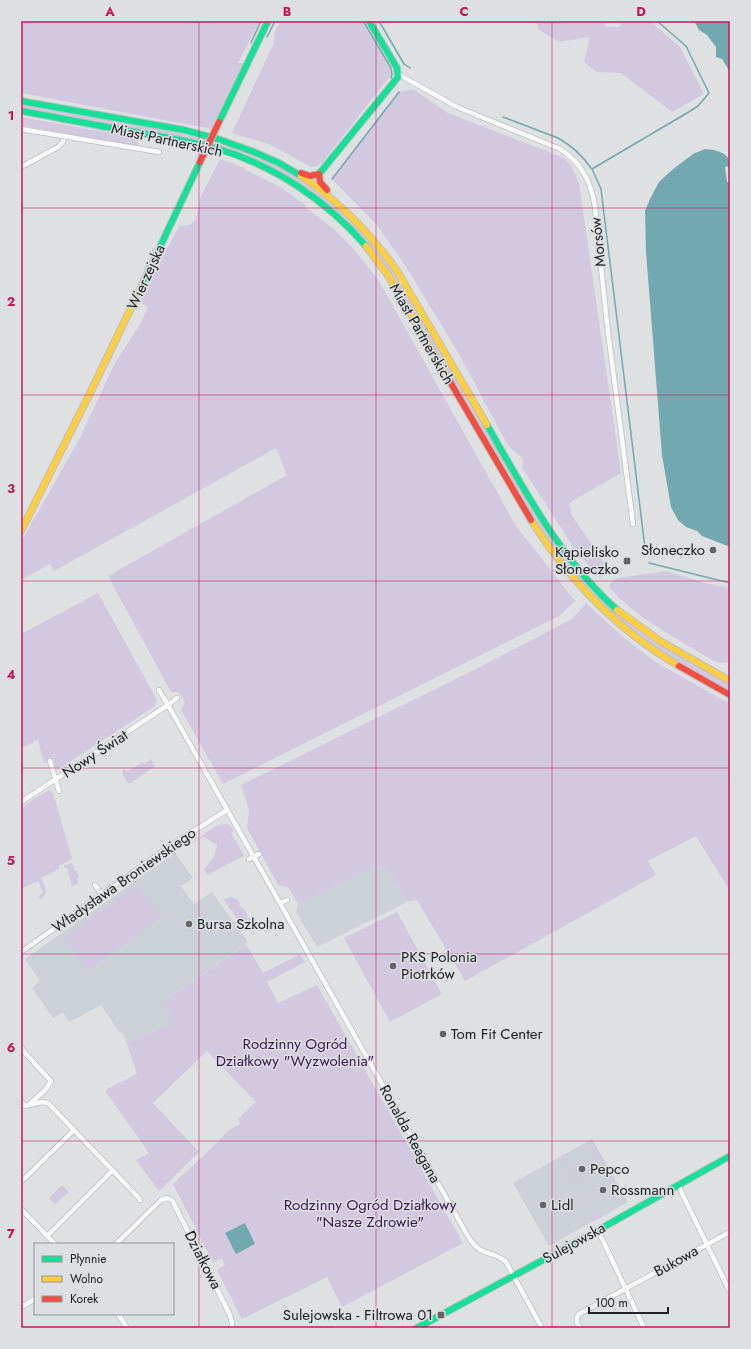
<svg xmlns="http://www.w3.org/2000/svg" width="751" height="1349" viewBox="0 0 751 1349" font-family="Jost,sans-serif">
<rect width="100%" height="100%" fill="#dee0e2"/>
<path fill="#ccd1d8" d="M175 853 193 878 181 886 194 904 212 892 248 942 163 1002 174 1021 127 1044 122 1032 120 1033 101 1005 69 1022 63 1012 53 1018 32 988 40 981 25 959Z
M376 866 388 869 407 902 317 947 296 912 298 904Z
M592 1139 628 1202 549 1246 513 1183Z"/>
<path fill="#d2c8e0" d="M21 21H260L238 63H244L212 129 21 93Z
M281 21H361L392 71 390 76 322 163 316 167H311L269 144 232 133 273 45 275 31Z
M537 21H602L607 27H619L624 21H650L680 47 704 94 672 112 621 73 597 72 584 62 590 37 559 42 538 29Z
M413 89 448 113 564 158 571 165 579 183 621 473 569 503 572 515 575 520 610 571 600 578 576 551 522 467C524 456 521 457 514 451 511 449 509 446 507 444L459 354 405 265 376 224 332 179 399 92Z
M21 104C58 111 95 118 132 124 193 136 256 147 309 185 344 210 369 239 395 274L536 516 560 553 589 587 587 589C568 568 551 545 535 521L392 275C373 248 352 224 327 203L220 146 195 140 21 108Z
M21 117 133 137 139 148 21 125Z
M220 159 244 168 246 170 280 187 304 204 306 208 334 229 351 246 376 277 384 290 516 526 575 601 559 616 223 784 181 710 185 702 178 692H171L108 576 287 475 276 448 54 571 50 564 21 580V542L80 438 114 365 142 321 148 307 140 302 179 226 190 225 196 219 201 196Z
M666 571 704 583 730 588V664L727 662 720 663 714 661C678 639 637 619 609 587L610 583 618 578Z
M98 593 157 700 155 706 62 767H55L54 760 44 763 38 740 21 748V634Z
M597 596 684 659 730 685V691C701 675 671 660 645 640 627 627 611 613 595 597Z
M586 603 622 636 654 661 730 704V891L696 836 648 861 656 875 465 981 417 900 407 902 388 869 376 866 298 904 289 888 278 885 247 828 249 809 241 785 476 669 572 619Z
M151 759 155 766 131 783H128L122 774 123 770 125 769 127 772 142 762 144 764Z
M48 790 53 793 72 859 59 866V869L41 878C45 887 50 894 39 900L38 897 43 892 38 881 21 889V808Z
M225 824 230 825 234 831 231 832 244 856 207 875 204 869C211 862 216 855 217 845L204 837 188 845 216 826Z
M72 863 75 871H77L79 877 77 878 79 884 72 886 67 868H65L64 865Z
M137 884 162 917 88 971 64 937Z
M232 897 238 900 240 906 247 913V918L254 919 255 921 251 925 243 923 241 924 223 899Z
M397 912 442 994 390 1022 344 938Z
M246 944 263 973 300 954 305 962 267 982 278 1003 317 985 463 1243 342 1307 327 1277 242 1319 217 1270 225 1265 222 1258 213 1262 173 1184 199 1160 229 1130 240 1124 238 1119 256 1102 207 1051 153 1103 199 1152 159 1191 136 1160 149 1153 106 1092 107 1089 137 1074 127 1044 174 1021 163 1002Z
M592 1139 624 1196 623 1197 618 1191 591 1142 586 1144 585 1143Z
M571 1151V1153L564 1157 575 1177H577L579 1180 577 1182 596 1214 597 1213 600 1217 611 1212 590 1223 589 1220 593 1213 592 1209 561 1156Z
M62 1185 69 1192 55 1204 49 1198Z"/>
<path fill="#72a9b0" d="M694 21H730V72L722 59 716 57V47L707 35 699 30Z
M705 149C716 150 730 152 730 166L725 167 727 182H730V547L702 536 697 531 686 527 678 520 671 507 662 455 646 252 645 211 650 199 659 182 672 170 693 154Z
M245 1223 255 1244 236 1254 225 1233Z"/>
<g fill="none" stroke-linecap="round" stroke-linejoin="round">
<path stroke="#72a9b0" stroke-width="1.5" d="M363 21 391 68 392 74 391 78
M379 21 404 64 410 68
M267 37 275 21
M251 43 261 21
M503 117 558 138C572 146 582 155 591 168
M332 179 399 92
M645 548 601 189 592 169 687 113 698 106 709 93 686 46 657 21
M649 563 730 583"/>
<defs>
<path id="street" d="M398 74 457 107 560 149C582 163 591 182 595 207L607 324 633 524
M21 129 159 152
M21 167 58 147 63 142 64 137
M159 690 168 705 177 698
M50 761 59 791
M21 802 168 705 469 1238C482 1258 493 1250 506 1262L542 1328
M249 859 259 854
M95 885 102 895
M280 903 287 900
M21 952 173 844 227 810
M21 1047 24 1052 51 1081 46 1089 30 1104
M21 1101 25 1106 42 1102 48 1103 138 1197 140 1200
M21 1182 74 1130
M678 1185 730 1292
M21 1209 55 1244
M598 1230 644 1328
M47 1236 112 1171
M116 1244 161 1200 167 1198 172 1200 229 1313 232 1322V1328
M21 1307 35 1299
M118 1314 127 1328
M580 1328 577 1323V1317L579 1314 730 1232"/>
<path id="fast" d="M21 101 184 130 218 139 254 152 279 163 301 176
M21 111C55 117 89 124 123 130 154 135 185 140 215 148 274 165 326 200 366 246
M219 122 268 21
M319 174 398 77 397 68 369 21
M142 285 200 162
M487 425C525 491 560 559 617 610
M417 1328 593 1233 730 1156"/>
<path id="slow" d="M301 176C340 202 370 233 397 271L487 425
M366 246 388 275 449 380
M531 520C569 580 617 630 679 666
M21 531 93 387 142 285
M617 610 660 641 730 681"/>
<path id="jam" d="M301 173 310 176 319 174 320 182 327 190
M449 380 531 520
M679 666 730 695"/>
</defs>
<use href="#street" stroke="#bdbec0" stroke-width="6"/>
<use href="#fast" stroke="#bdbec0" stroke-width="8"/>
<use href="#slow" stroke="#bdbec0" stroke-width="8"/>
<use href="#jam" stroke="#bdbec0" stroke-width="8"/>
<use href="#street" stroke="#fafafb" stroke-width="4.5"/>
<use href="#fast" stroke="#16e098" stroke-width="6"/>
<use href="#slow" stroke="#ffcf43" stroke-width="6"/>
<use href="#jam" stroke="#f24e42" stroke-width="6"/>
<defs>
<path id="jam-bridge" d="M200 162 219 122"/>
</defs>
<use href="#jam-bridge" stroke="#bdbec0" stroke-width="8" stroke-linecap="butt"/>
<use href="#jam-bridge" stroke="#f24e42" stroke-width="6"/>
</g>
<path fill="none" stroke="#c2185b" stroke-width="1" stroke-opacity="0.55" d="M199 21V1328M376 21V1328M552 21V1328M21 208H730M21 395H730M21 581H730M21 768H730M21 954H730M21 1141H730"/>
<g fill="#636466" stroke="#dddfe3" stroke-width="1.5">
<circle cx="713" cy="550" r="4"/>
<rect x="623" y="557" width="8" height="8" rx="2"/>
<circle cx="189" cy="924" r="4"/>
<circle cx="393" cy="966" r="4"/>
<circle cx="443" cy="1034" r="4"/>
<circle cx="582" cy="1169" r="4"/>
<circle cx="603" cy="1190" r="4"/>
<circle cx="543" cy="1205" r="4"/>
<rect x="437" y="1311" width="8" height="8" rx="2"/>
</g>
<g text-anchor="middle" stroke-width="3" stroke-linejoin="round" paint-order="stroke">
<g font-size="15" fill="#212224" stroke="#dddfe3">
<text transform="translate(167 140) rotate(12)" y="5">Miast Partnerskich</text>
<text transform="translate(598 242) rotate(-96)" y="5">Morsów</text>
<text transform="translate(146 277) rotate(-65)" y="5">Wierzejska</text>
<text transform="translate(422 334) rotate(60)" y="5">Miast Partnerskich</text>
<text transform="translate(95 754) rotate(-33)" y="5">Nowy Świat</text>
<text transform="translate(124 880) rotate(-35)" y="5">Władysława Broniewskiego</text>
<text transform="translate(410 1134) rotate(61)" y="5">Ronalda Reagana</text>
<text transform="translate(574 1243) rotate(-29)" y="5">Sulejowska</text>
<text transform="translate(203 1260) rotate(63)" y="5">Działkowa</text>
<text transform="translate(676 1261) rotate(-29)" y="5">Bukowa</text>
</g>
<g font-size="15" fill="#212224" stroke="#dddfe3" text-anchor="start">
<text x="705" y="555" text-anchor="end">Słoneczko</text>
<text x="619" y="557" text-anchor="end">Kąpielisko<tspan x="619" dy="17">Słoneczko</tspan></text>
<text x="197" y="929">Bursa Szkolna</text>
<text x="401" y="962">PKS Polonia<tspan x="401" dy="17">Piotrków</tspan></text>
<text x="451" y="1039">Tom Fit Center</text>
<text x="590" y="1174">Pepco</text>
<text x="611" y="1195">Rossmann</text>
<text x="551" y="1210">Lidl</text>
<text x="433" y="1320" text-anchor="end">Sulejowska - Filtrowa 01</text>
</g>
<g font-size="15" fill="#381553" stroke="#dddfe3">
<text x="295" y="1049">Rodzinny Ogród<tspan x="295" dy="17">Działkowy "Wyzwolenia"</tspan></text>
<text x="370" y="1210">Rodzinny Ogród Działkowy<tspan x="370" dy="17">"Nasze Zdrowie"</tspan></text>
</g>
</g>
<rect width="751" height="1349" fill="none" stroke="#dddfe3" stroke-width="44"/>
<rect x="34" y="1243" width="140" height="72" fill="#dddfe3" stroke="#929397"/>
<rect x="42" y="1256" width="20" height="6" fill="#16e098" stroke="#929397"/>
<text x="70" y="1263" font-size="12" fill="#212224">Płynnie</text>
<rect x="42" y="1276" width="20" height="6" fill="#ffcf43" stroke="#929397"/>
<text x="70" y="1283" font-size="12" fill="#212224">Wolno</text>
<rect x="42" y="1296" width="20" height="6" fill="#f24e42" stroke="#929397"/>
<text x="70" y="1303" font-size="12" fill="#212224">Korek</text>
<path d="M589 1307v6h79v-6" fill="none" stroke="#212224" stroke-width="2"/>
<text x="595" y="1307" font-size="12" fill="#212224" stroke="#dddfe3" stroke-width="3" paint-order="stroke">100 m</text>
<rect x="22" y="22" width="707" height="1305" fill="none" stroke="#c2185b" stroke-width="1.5"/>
<g font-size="13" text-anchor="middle" font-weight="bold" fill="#c2185b">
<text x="110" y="16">A</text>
<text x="287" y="16">B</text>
<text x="464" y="16">C</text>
<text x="641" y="16">D</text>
<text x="11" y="120">1</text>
<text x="11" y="306">2</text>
<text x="11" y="493">3</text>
<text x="11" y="679">4</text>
<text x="11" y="865">5</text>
<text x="11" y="1052">6</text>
<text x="11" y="1238">7</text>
</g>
</svg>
